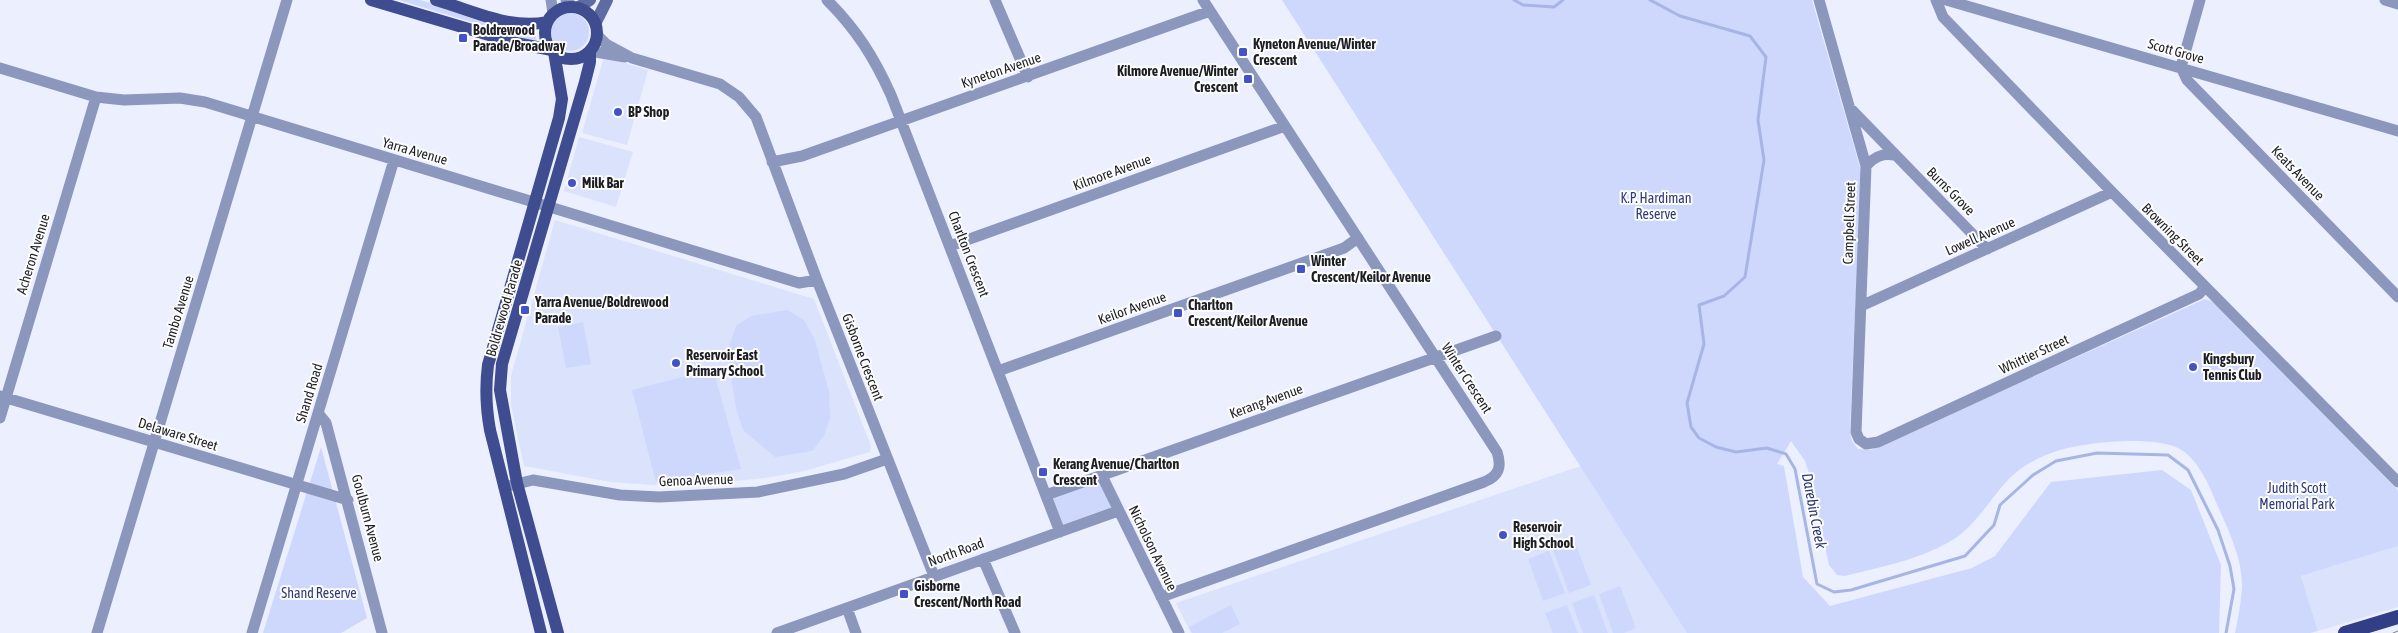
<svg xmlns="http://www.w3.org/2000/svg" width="2398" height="633" viewBox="0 0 2398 633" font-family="'Asap Condensed',sans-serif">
<rect width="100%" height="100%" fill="#ebeffe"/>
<path fill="#dbe2fb" d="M604 57 648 70 627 145 582 133Z
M579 137 633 152 616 207 564 191Z
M555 220 814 299 871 446 870 452 804 471 772 477 701 485H654L611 482 524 466 511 405V376Z
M1581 466 1691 633H1191L1176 603Z
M2398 546V607L2318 631 2301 576Z"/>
<path fill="#ced8fd" d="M399 0H420L535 33 537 42Z
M1282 0H1812L1861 171 1850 431 1852 441 1858 449 1871 450 2205 299 2216 303 2398 490V546L2301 576 2318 631 2310 633H2235C2238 618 2241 603 2242 588 2243 555 2225 524 2213 495 2207 480 2195 457 2180 449 2155 435 2085 442 2057 451 2044 455 2032 461 2020 469 1993 490 1979 526 1949 542 1918 560 1880 567 1845 576L1837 575 1829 565 1809 473 1805 461 1791 441 1777 464 1784 466 1803 577 1830 606 1972 568 1995 556 2051 482 2162 470 2191 490 2221 565 2219 633H1687Z
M551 32a19 19 0 1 1 38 0a19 19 0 1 1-38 0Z
M787 310 804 320 815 340 829 392 830 418 824 436 812 451 775 457 743 430 736 408 727 352 736 326 751 316Z
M583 322 591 364 566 368 558 327Z
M713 369 741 469 656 482 632 390Z
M321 447 367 618 341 633H263Z
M1102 476 1118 511 1060 532 1046 495Z
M1575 542 1591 585 1569 593 1553 550Z
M1549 551 1565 593 1543 601 1528 559Z
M1620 586 1636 628 1624 633H1613L1599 594Z
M1594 595 1608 633H1583L1572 603Z
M1231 605 1240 624 1222 633H1192L1189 627Z
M1567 605 1578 633H1553L1545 613Z"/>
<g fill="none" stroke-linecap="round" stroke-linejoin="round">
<path stroke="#a7b5e4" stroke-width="3" d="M1514 0 1523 5 1554 7 1563 0
M1650 0 1680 16 1750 36 1766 57 1758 120 1764 160 1745 277 1724 296 1699 305 1704 344 1687 403 1691 427 1699 438 1716 447 1736 452 1767 448 1786 454 1795 469 1817 584 1834 592 1851 590 1965 556 1994 525 2000 505 2033 475 2056 461 2097 453 2168 455 2188 470 2218 530 2230 566 2234 589 2226 633"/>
<path stroke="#8c97be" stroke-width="11" d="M551 0 553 13
M566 0 572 6
M827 0C856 29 874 57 891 95L1060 532
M995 0 1028 77
M1819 0 1866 166 1856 432 1859 439 1866 444 1878 442 2199 294 2205 287
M1936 0 1943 17 2112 192 2398 482
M1946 0 2398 131
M2200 0 2181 67 2187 80 2398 297
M2385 0 2398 4
M598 36 606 44 632 58 720 84 739 97 756 117 817 280 934 576
M590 51 625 57
M0 68 96 97 124 100 180 98 205 102 799 283 817 280
M1852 110 1987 249
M772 162 802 156 1210 11
M1866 166C1874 157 1882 153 1894 155
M950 246 1285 126
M1861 306 2112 192
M998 371 1344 248 1358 238
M0 396 348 500
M318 413 326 423 382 633
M0 418 96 97
M1102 476 1179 633
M504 487 533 480 620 495 659 497 758 492 844 474 887 459
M1046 495 1496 336
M983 559 1015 633
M1161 597 1484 482C1499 476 1502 467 1497 452L1203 0
M847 608 856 633
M97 633 287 0
M252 633 394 160
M777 633 1118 511"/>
<path stroke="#5e6ca3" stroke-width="12" d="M579 7 590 0
M596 22 607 0"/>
<path stroke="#3f4c8f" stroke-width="12" d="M371 0 516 43 552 50
M436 0C471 10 510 30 547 22
M545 33a26 26 0 1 1 52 0a26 26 0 1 1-52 0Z
M541 633 490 430C486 408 485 388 488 365L559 118 562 99 554 52
M558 633 517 483 500 390 502 364 585 82 590 62V51"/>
<path stroke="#323e86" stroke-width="14" d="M2345 633 2398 617"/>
<path stroke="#848792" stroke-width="1" d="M2393 633 2398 631"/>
</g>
<g fill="#4352c6" stroke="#fdfdfd" stroke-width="2">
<rect x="458" y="33" width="10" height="10" rx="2.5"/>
<rect x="1238" y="47" width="10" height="10" rx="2.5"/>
<rect x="1243" y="74" width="10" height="10" rx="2.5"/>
<circle cx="618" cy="112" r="5"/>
<circle cx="572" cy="183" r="5"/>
<rect x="1296" y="264" width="10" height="10" rx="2.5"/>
<rect x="520" y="305" width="10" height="10" rx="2.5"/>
<rect x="1173" y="308" width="10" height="10" rx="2.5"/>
<circle cx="676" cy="363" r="5"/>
<circle cx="2193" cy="367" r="5"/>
<rect x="1038" y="467" width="10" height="10" rx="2.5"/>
<circle cx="1503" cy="535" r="5"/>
<rect x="899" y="589" width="10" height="10" rx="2.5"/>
</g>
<g text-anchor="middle" stroke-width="4" stroke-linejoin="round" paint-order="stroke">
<g font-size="14" font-weight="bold" fill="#1c1e24" stroke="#fdfdfd" text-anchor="start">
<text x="473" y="35">Boldrewood<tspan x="473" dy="16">Parade/Broadway</tspan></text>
<text x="1253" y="49">Kyneton Avenue/Winter<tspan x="1253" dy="16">Crescent</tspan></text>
<text x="1238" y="76" text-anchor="end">Kilmore Avenue/Winter<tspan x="1238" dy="16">Crescent</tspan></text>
<text x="628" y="117">BP Shop</text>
<text x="582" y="188">Milk Bar</text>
<text x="1311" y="266">Winter<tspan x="1311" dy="16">Crescent/Keilor Avenue</tspan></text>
<text x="535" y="307">Yarra Avenue/Boldrewood<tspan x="535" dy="16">Parade</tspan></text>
<text x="1188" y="310">Charlton<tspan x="1188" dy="16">Crescent/Keilor Avenue</tspan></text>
<text x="686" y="360">Reservoir East<tspan x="686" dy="16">Primary School</tspan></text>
<text x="2203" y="364">Kingsbury<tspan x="2203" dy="16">Tennis Club</tspan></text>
<text x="1053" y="469">Kerang Avenue/Charlton<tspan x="1053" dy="16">Crescent</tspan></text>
<text x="1513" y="532">Reservoir<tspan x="1513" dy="16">High School</tspan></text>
<text x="914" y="591">Gisborne<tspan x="914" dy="16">Crescent/North Road</tspan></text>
</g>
<g font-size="14" fill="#1c1e24" stroke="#fdfdfd">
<text transform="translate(2176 51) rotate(16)" y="5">Scott Grove</text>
<text transform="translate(1001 70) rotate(-19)" y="5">Kyneton Avenue</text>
<text transform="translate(415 151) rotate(16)" y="5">Yarra Avenue</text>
<text transform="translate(1112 172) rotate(-20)" y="5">Kilmore Avenue</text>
<text transform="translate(2298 173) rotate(46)" y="5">Keats Avenue</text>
<text transform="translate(1951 191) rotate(45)" y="5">Burns Grove</text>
<text transform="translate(1849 223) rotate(-88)" y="5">Campbell Street</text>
<text transform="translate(2173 234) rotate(45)" y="5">Browning Street</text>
<text transform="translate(1980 236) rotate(-24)" y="5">Lowell Avenue</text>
<text transform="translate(33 254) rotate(-73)" y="5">Acheron Avenue</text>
<text transform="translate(969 254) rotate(69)" y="5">Charlton Crescent</text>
<text transform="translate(504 308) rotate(-74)" y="5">Boldrewood Parade</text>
<text transform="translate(1132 308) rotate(-20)" y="5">Keilor Avenue</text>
<text transform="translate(178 312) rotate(-73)" y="5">Tambo Avenue</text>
<text transform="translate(2034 354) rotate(-25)" y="5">Whittier Street</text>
<text transform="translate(863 357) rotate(69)" y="5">Gisborne Crescent</text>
<text transform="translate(1467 378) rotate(57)" y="5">Winter Crescent</text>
<text transform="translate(309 393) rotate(-73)" y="5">Shand Road</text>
<text transform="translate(1266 401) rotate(-20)" y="5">Kerang Avenue</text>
<text transform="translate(178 434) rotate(17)" y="5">Delaware Street</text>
<text transform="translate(696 480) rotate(-2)" y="5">Genoa Avenue</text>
<text transform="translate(368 518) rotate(75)" y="5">Goulburn Avenue</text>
<text transform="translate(1153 548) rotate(64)" y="5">Nicholson Avenue</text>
<text transform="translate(956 552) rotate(-20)" y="5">North Road</text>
</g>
<g font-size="14" fill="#2f3a74" stroke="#fdfdfd">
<text x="1656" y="203">K.P. Hardiman<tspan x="1656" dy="16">Reserve</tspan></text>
<text x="2297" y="493">Judith Scott<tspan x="2297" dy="16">Memorial Park</tspan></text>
<text x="319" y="598">Shand Reserve</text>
</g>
<g font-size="15" font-style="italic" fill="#2e3973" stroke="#fdfdfd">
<text transform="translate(1814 511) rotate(79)" y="5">Darebin Creek</text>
</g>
</g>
</svg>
